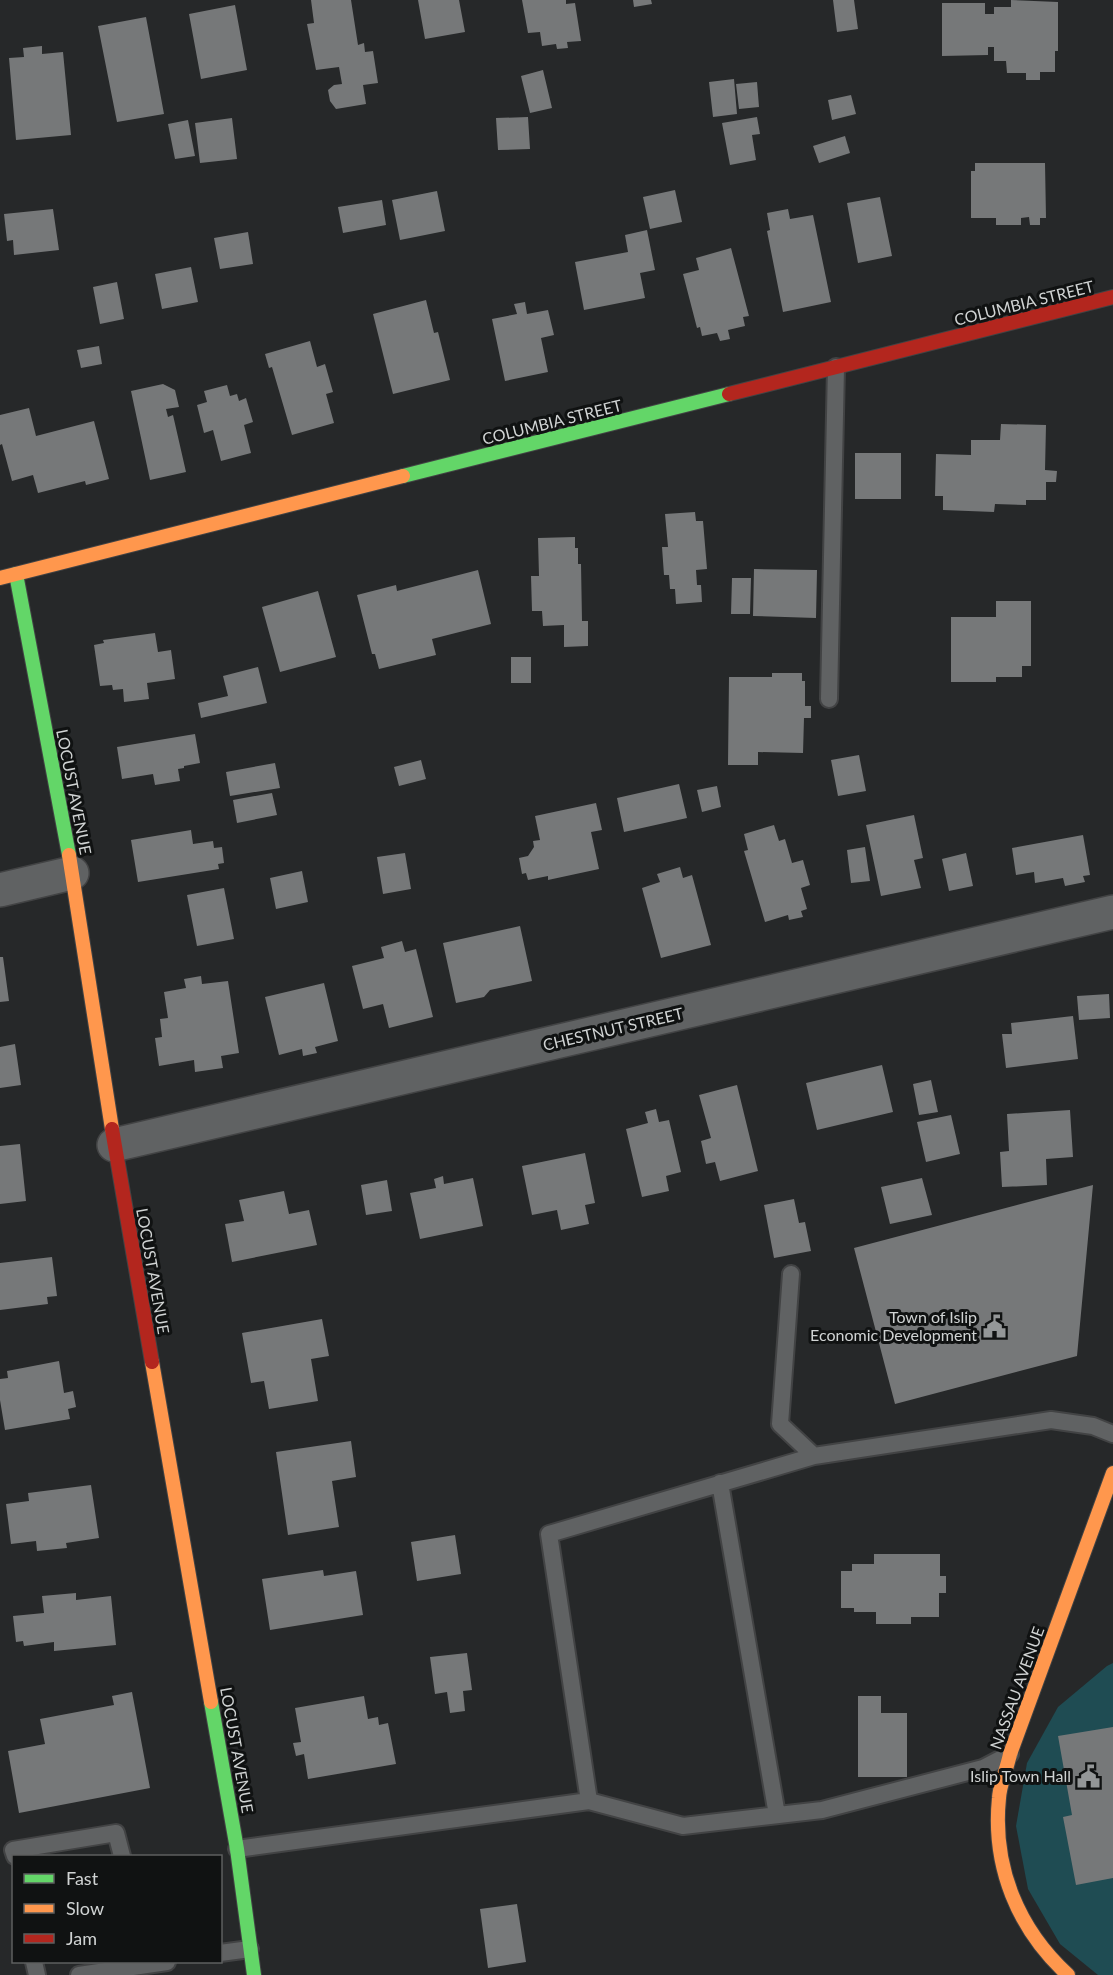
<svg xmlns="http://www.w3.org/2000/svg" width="1113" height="1975" viewBox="0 0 1113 1975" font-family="Lato,sans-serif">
<rect width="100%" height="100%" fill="#262829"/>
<path fill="#1f4c53" d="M1113 1663V1975H1098L1060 1944 1028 1889 1016 1826 1027 1763 1058 1707 1107 1666Z"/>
<path fill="#767879" d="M311 0H351L358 45 364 43 365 52 373 51 378 83 363 85 366 104 336 109 330 101 328 90 334 85 342 84 339 67 316 70 307 24 314 23Z
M418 0H459L465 32 425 39Z
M522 0H566V4L575 3 581 41 567 42 568 48 557 49 556 44 542 46 540 32 528 33Z
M633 0H651L652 4 634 7Z
M833 0H854L858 29 837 32Z
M1011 0 1058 2V51H1055V72H1040V80H1026V73H1007L1006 61H994V47H988V55L942 56V3H985V14H994V7H1011Z
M235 5 247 70 201 79 189 14Z
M146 17 164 114 117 122 98 26Z
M42 46V54L63 52 71 135 16 140 9 58 24 57 23 48Z
M543 70 552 108 530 113 521 76Z
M734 79 737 114 713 117 709 82Z
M757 82 759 107 739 109 736 84Z
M851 95 856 114 832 120 828 100Z
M528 117 530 149 498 150 496 118Z
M757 117 760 134 752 135 756 160 730 165 722 123Z
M232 118 237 159 200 163 195 123Z
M188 120 195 156 175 159 168 124Z
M845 136 850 153 819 163 813 146Z
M975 163H1045L1046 218H1040V225H1030L1029 217 1021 218V225H996V218H971V171H975Z
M675 190 682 222 650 229 643 197Z
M437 191 445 231 400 240 392 200Z
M880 197 892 256 858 263 847 203Z
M382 200 386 225 343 233 338 207Z
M53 209 59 250 14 255 13 240 7 241 4 214Z
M788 209 790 219 813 215 831 302 783 312 767 231 770 230 767 213Z
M647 230 655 270 640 273 645 298 584 310 575 262 628 252 625 235Z
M248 232 253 264 220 269 214 238Z
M731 248 749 316 743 317 745 326 728 330 730 339 720 341 717 333 702 336 700 327 697 328 683 274 699 270 696 258Z
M191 267 198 302 162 309 155 274Z
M117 282 124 319 100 324 93 287Z
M426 300 434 333 438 332 450 380 393 394 373 314Z
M525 302 527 314 548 310 554 335 541 338 548 372 505 381 492 319 517 314 514 304Z
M310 341 317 367 325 364 333 392 326 394 334 423 292 435 272 367 269 368 265 354Z
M99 346 102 364 81 368 77 350Z
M163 384 175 390 179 407 166 409 168 417 173 415 186 472 150 480 131 391Z
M227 385 230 396 237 394 239 401 246 398 253 422 244 425 251 453 221 461 213 430 204 433 197 405 207 402 204 391Z
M29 408 36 436 94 421 109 479 86 485 85 481 38 493 33 475 12 481 2 444 0 445V415Z
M1001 424 1046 425 1045 470 1057 471 1056 482H1046V500H1026V505L995 504 994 512 943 510V496H935L936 454 971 455V440H1000Z
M855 453H901V499H855Z
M695 512 696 521H703L707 569 696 570 697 585H701L702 602 676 604 675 589H670L669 575H664L662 547H668L665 514Z
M575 537V548H578V564H581L582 621H588V646L564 647V625L543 626 542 611H532L531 576H539L538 538Z
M754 569 817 570 816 618 753 616Z
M478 570 491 624 432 639 436 655 379 669 375 654H372L357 595 396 585 397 591Z
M732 578H751L750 614H731Z
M318 591 336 657 280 672 262 607Z
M996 601H1031V666H1022V677H996V682H951V617H996Z
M155 633 158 652 171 650 175 679 147 683 149 699 124 702 123 689 113 690 112 685 100 686 94 645 104 643 103 640Z
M511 657H531V683H511Z
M258 667 267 703 201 718 198 703 228 696 223 676Z
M772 673H802V681H805V706H811V718H804L803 753 758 752V765H728L729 677H772Z
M195 734 200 763 184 766V768L178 769 180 781 155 785 153 774 122 779 117 747Z
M859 755 866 791 838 796 831 760Z
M421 760 426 779 399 786 394 767Z
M275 763 280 788 230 796 226 772Z
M679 784 687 818 624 832 617 798Z
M717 786 721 807 702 812 697 790Z
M272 793 277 815 237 823 233 800Z
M596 803 602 830 591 832 599 869 548 880V876L528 880 526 873 522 874 519 858 528 856 534 847 533 841 540 840 535 816Z
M914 815 923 858 914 860 921 888 881 896 866 825Z
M774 825 779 841 785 839 792 863 803 860 810 885 801 888 807 909 801 911 803 917 789 920 788 915 765 922 744 851 748 850 744 834Z
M191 830 193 844 213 841 214 848 222 847 224 863 218 864 219 869 138 882 131 840Z
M1083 835 1090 875 1083 876 1085 882 1065 886 1063 878 1035 883 1034 872 1016 875 1012 848Z
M865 847 870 881 851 883 847 850Z
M405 853 411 889 383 894 377 857Z
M966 853 973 886 949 891 942 859Z
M680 867 683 878 692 875 711 945 661 958 642 888 660 882 657 874Z
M302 871 308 902 276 909 270 878Z
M224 888 234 939 197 946 187 895Z
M520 926 532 981 490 990 484 997 456 1003 443 943Z
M402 941 405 952 416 949 433 1017 389 1028 383 1004 363 1009 352 966 384 958 381 947Z
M0 957H3L9 1001 0 1002Z
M201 976 202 984 228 981 239 1053 221 1056 223 1068 195 1072 194 1060 159 1066 155 1038 162 1037 160 1019 168 1018 164 992 186 988 184 979Z
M324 983 338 1041 315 1047 317 1053 303 1056 302 1049 279 1055 265 997Z
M1109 994 1110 1018 1079 1020 1077 996Z
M1073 1016 1078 1059 1006 1068 1002 1034H1012L1011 1023Z
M15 1044 21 1085 0 1088V1047Z
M882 1065 893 1112 817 1130 806 1083Z
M931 1080 938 1112 919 1115 913 1084Z
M737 1085 758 1171 720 1181 715 1162 706 1164 701 1141 711 1138 699 1095Z
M656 1109 659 1122 669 1120 681 1172 666 1176 669 1191 642 1197 626 1129 648 1123 645 1112Z
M1070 1110 1073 1157 1046 1159 1047 1185 1002 1187 1000 1152 1009 1151 1007 1114Z
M951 1115 960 1154 926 1162 917 1122Z
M20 1144 26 1201 0 1204V1146Z
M585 1153 595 1203 585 1205 589 1224 561 1230 557 1210 532 1215 522 1166Z
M443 1176 444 1184 473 1178 483 1226 420 1239 410 1193 436 1188 434 1179Z
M922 1178 932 1215 890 1224 881 1187Z
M387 1180 392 1211 366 1215 361 1185Z
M1093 1185 1077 1356 895 1404 854 1248Z
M284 1191 289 1214 309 1210 317 1245 232 1262 225 1224 244 1221 239 1200Z
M794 1199 799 1223 805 1222 811 1251 774 1258 764 1205Z
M52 1257 57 1296 47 1297 48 1304 0 1310V1263Z
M322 1319 329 1356 311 1359 318 1401 269 1409 264 1381 251 1383 242 1333Z
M59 1361 64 1393 73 1391 76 1407 68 1409 70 1419 5 1430 0 1400V1379L8 1378 7 1371Z
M351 1441 356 1477 332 1481 339 1527 288 1535 276 1452Z
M91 1485 99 1538 66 1543 67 1548 37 1551 36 1541 11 1544 6 1504 29 1501 28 1493Z
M455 1535 461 1574 417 1581 411 1542Z
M874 1554H940V1576H946V1593H939V1617H911V1624H876V1612H854V1608H841V1571H852V1564H874Z
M323 1570 324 1576 356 1571 363 1615 270 1630 262 1579Z
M76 1593V1600L111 1596 116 1645 54 1651V1642L24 1646 23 1641 16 1642 13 1616 44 1613 42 1596Z
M467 1653 472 1690 463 1691 465 1711 450 1713 447 1692 435 1694 430 1657Z
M132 1692 150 1788 19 1813 8 1751 45 1744 40 1719 114 1705 112 1696Z
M364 1696 368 1719 378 1717 379 1725 388 1723 396 1764 308 1779 304 1754 296 1756 293 1743 301 1742 295 1708Z
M858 1696H881V1713H907V1777H858Z
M1113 1727V1878L1076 1885 1063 1817 1072 1815 1058 1736Z
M517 1904 526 1962 488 1968 480 1909Z"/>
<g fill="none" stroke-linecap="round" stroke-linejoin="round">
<defs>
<path id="lane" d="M829 699 836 367
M791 1274 780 1424 814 1456 1051 1420 1093 1426 1113 1434
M720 1483 777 1815
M589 1801 683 1826 822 1810 983 1768 1010 1754
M237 1849 589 1801 549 1534 814 1456
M15 1856 13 1850 116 1833 122 1856
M220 1953 250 1949
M34 1962 37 1975
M79 1975 167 1962"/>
<path id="street" d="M0 890 72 873
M114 1145 1113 912"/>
<path id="fast" d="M403 476 729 394
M16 574 69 855
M211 1702 237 1849 254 1975"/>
<path id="slow" d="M0 578 403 476
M69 855 112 1129
M152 1362 211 1702
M1068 1975C1018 1929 992 1867 999 1798 1000 1783 1007 1769 1010 1754L1113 1473"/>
<path id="jam" d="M729 394 1113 297
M112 1129 152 1362"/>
</defs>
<use href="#lane" stroke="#424344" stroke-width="20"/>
<use href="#street" stroke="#424344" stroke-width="36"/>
<use href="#fast" stroke="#424344" stroke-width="16"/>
<use href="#slow" stroke="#424344" stroke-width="16"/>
<use href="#jam" stroke="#424344" stroke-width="16"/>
<use href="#lane" stroke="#606263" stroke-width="16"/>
<use href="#street" stroke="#606263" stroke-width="33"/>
<use href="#fast" stroke="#63d668" stroke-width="14"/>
<use href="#slow" stroke="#ff974d" stroke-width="14"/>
<use href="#jam" stroke="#b3261e" stroke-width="14"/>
</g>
<defs>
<symbol id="civic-bare" viewBox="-9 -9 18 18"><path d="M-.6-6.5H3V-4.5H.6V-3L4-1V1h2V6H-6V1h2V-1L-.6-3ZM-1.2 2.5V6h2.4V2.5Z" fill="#949798" stroke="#101212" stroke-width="2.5" paint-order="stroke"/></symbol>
</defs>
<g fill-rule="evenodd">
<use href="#civic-bare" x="978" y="1310" width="33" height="33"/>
<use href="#civic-bare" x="1072" y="1760" width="33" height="33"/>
</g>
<g text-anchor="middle" stroke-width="6" stroke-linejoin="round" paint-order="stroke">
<g font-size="16" fill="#d0d3d3" stroke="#101212">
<text transform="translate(1024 303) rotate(-14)" y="6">COLUMBIA STREET</text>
<text transform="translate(552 422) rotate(-14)" y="6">COLUMBIA STREET</text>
<text transform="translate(74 792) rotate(79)" y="6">LOCUST AVENUE</text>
<text transform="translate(613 1029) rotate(-13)" y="6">CHESTNUT STREET</text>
<text transform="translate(153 1271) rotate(80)" y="6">LOCUST AVENUE</text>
<text transform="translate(1017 1688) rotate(-70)" y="6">NASSAU AVENUE</text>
<text transform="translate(237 1750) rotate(80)" y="6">LOCUST AVENUE</text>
</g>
<g font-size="16" fill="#d0d3d3" stroke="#101212" text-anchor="end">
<text x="977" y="1323">Town of Islip<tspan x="977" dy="18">Economic Development</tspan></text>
<text x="1071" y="1782">Islip Town Hall</text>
</g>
</g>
<rect x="12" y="1855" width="210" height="108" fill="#101212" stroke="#5d5f5f" stroke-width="1.5"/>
<rect x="24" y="1874" width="30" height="9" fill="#63d668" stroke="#5d5f5f" stroke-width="1.5"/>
<text x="66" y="1885" font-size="18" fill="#d0d3d3">Fast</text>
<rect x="24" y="1904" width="30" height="9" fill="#ff974d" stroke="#5d5f5f" stroke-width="1.5"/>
<text x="66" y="1915" font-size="18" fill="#d0d3d3">Slow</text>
<rect x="24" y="1934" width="30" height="9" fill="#b3261e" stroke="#5d5f5f" stroke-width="1.5"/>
<text x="66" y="1945" font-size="18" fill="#d0d3d3">Jam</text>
</svg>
